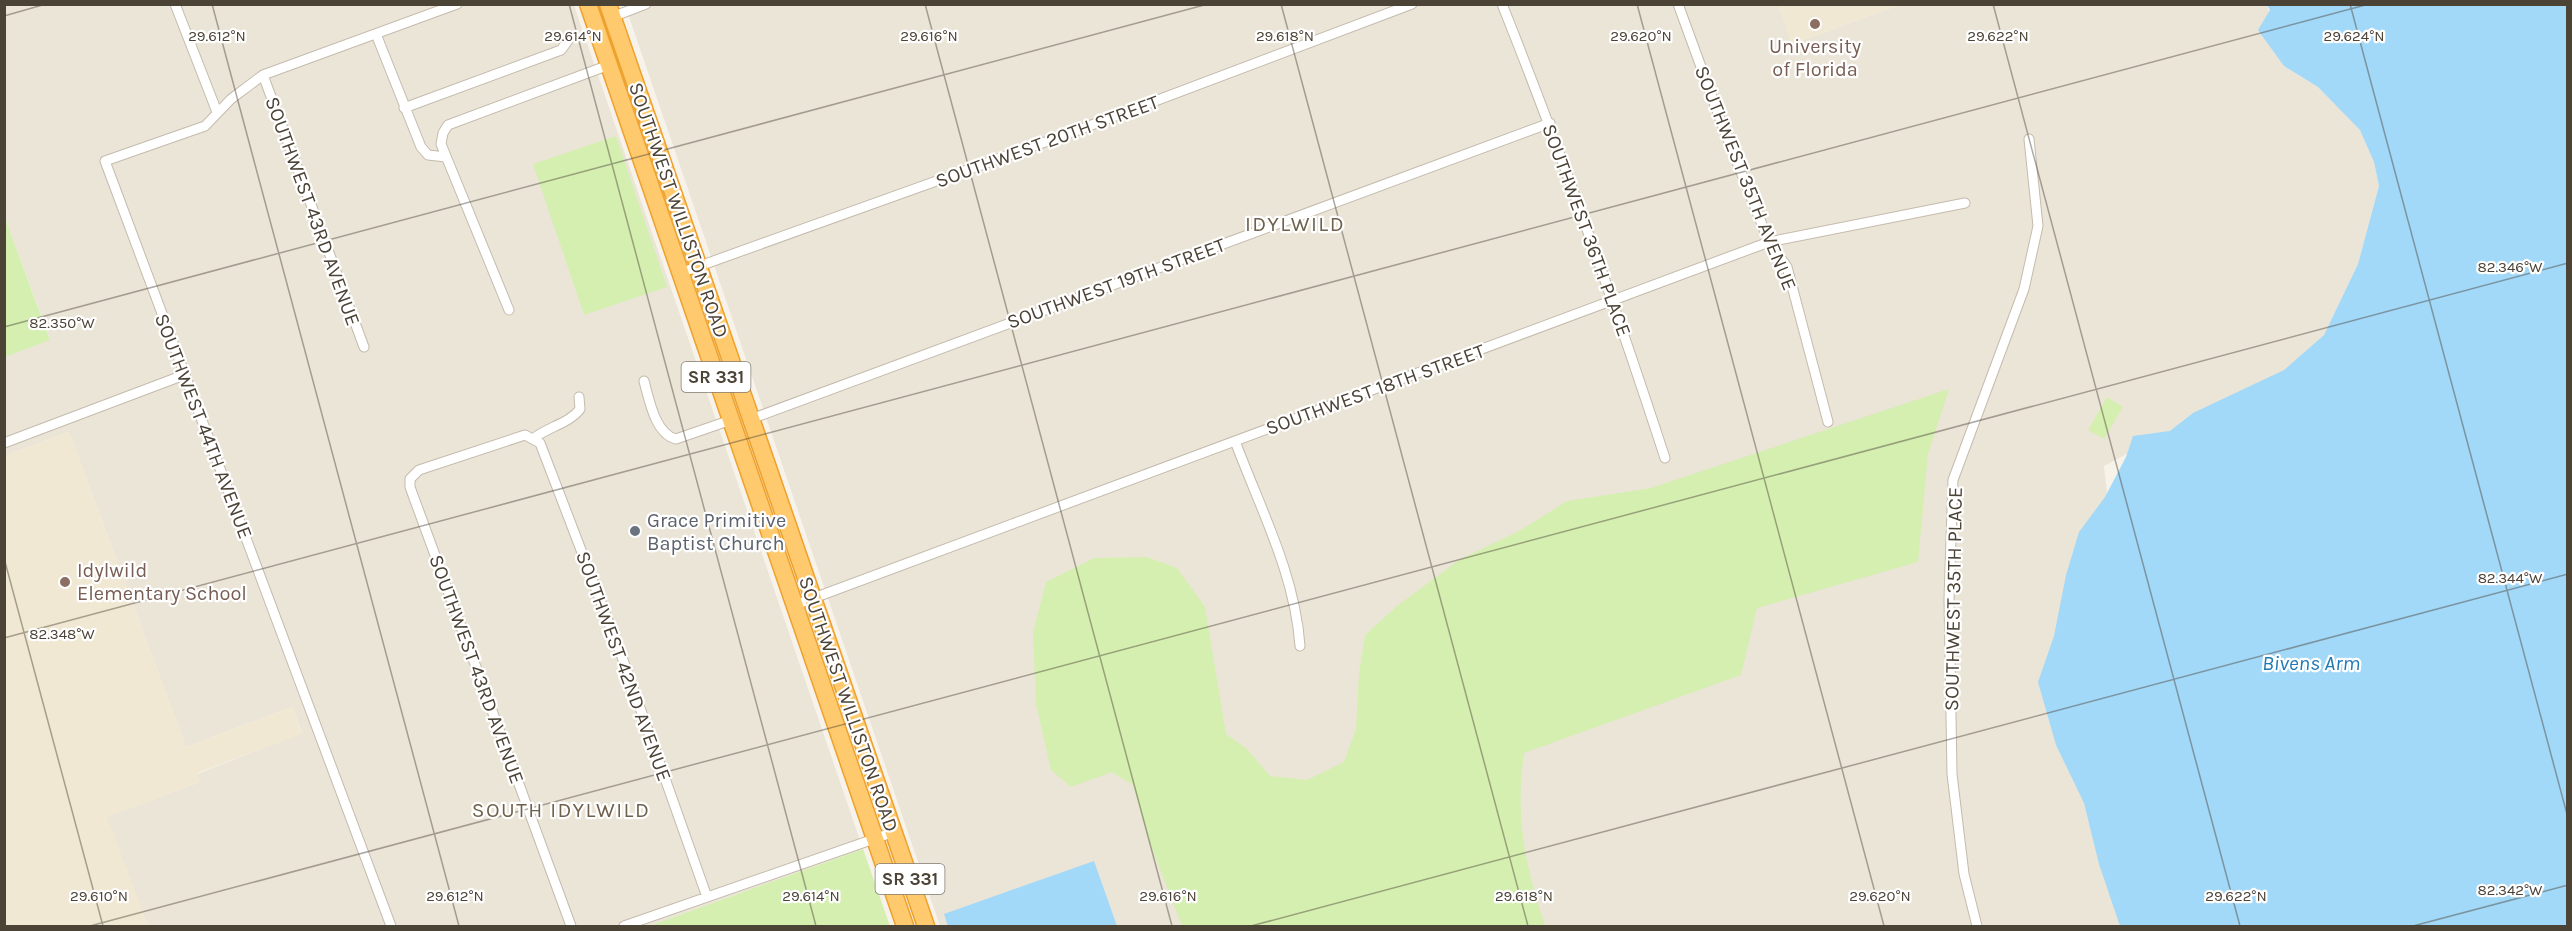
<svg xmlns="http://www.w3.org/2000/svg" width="2572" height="931" viewBox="0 0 2572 931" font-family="Karla,sans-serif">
<rect width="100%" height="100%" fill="#f7f3eb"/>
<path fill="#ebe5d8" d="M1778 4 1792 44 1899 5H2267L2284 66 2318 87 2360 129 2374 162 2379 186 2358 264 2324 335 2284 370 2104 466 2157 926H940L625 5Z
M5 5H574L863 849 649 926H148L106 817 200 782 197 774 302 733 292 707 186 747 69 432 5 456V357L50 339 5 218Z"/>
<path fill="#f1e8d3" d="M1778 5V4L1899 5 1792 44Z
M69 432 186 747 292 707 302 734 197 773 200 782 107 817 148 926H5V456Z"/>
<path fill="#d4efb0" d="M616 136 667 287 584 315 533 164Z
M5 218 50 340 5 357H4Z
M1949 389 1928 454 1918 562 1757 608 1741 675 1524 753C1515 820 1525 863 1545 926H1182L1150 843 1133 785 1112 772 1071 787 1051 770 1036 704 1033 633 1046 582 1094 558 1147 557 1177 568 1205 607 1226 734 1247 749 1270 776 1307 780 1344 762 1356 729 1359 673 1365 635 1397 606 1459 560 1519 531 1567 501 1651 488Z
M2107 397 2123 407 2104 439 2088 430Z
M863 849 890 926H649Z"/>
<path fill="#a2d8f8" d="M2267 5H2567V926H2120L2099 864 2084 803 2056 745 2038 682 2054 636 2066 575 2079 532 2105 497 2126 457 2133 436 2170 431 2193 413 2284 370 2324 335 2358 264 2379 186 2374 162 2360 130 2318 87 2284 66 2258 30 2270 10Z
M1094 861 1117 926H948L944 914Z"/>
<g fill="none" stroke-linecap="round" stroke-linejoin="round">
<defs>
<path id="street" d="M175 4 217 112
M1502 4C1562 154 1615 305 1665 458
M1678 4 1723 127 1769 242 1787 267 1828 422
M612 17 646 4
M376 34 421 147 428 155 446 157
M263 75 364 347
M404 108 561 50 569 39
M680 273 1073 132 1412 4
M509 310 441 144 443 133 448 125 609 65
M644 381C649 399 655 434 676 439L731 420
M751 419 1550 123
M534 438C548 427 570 423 580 409L579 397
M1235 441C1260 508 1295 574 1300 646
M4 443 184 375
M795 605 1769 242 1965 203
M391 926 105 161 205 126 231 99 263 75 457 4
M571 926 410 487V479L419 470 525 435 540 443 622 657 707 897
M624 926 894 832
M1977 926 1964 874 1952 774 1949 599 1953 480 2024 289 2038 226 2029 139"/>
<path id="highway" d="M588 4 905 926
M608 4 926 926"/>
</defs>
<use href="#street" stroke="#c4bbac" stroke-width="11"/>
<use href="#highway" stroke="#eea12d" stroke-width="19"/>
<use href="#street" stroke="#fff" stroke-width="9"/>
<use href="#highway" stroke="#ffca6d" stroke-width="16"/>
</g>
<path fill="none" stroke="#4c4337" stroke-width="1.5" stroke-opacity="0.45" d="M212 4 459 926M569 4 816 926M925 4 1172 926M1281 4 1528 926M1637 4 1884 926M1993 4 2240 926M2350 4 2568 818M4 16 46 4M4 327 1208 4M4 558 103 926M4 638 2369 4M90 926 2568 263M1251 926 2568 574M2413 926 2568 885"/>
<g fill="#8d6e63" stroke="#fff" stroke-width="2">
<circle cx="1815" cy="24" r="6"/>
<circle cx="65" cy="582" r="6"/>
</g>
<circle fill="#6b7280" stroke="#fff" stroke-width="2" cx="635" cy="531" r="6"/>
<g text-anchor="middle" stroke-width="4.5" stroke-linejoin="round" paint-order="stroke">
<g fill="#fff" stroke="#827b73" stroke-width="1.5">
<rect x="681.5" y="362" width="69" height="30" rx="4.5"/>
<rect x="875.5" y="864" width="69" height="30" rx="4.5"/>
</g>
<g font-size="18" font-weight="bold" fill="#4c4337">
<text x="716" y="383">SR 331</text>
<text x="910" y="885">SR 331</text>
</g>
<g font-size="20" fill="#785e54" stroke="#fff">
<text x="1815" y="53">University<tspan x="1815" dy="23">of Florida</tspan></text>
<text x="77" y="577" text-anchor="start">Idylwild<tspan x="77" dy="23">Elementary School</tspan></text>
</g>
<g font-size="20" fill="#4c4337" stroke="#fff">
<text transform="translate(1047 141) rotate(-20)" y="7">SOUTHWEST 20TH STREET</text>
<text transform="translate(1746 178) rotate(68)" y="7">SOUTHWEST 35TH AVENUE</text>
<text transform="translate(679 210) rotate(71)" y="7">SOUTHWEST WILLISTON ROAD</text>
<text transform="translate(313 211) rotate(70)" y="7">SOUTHWEST 43RD AVENUE</text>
<text transform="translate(1587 230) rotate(70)" y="7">SOUTHWEST 36TH PLACE</text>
<text transform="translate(1116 283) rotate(-20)" y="7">SOUTHWEST 19TH STREET</text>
<text transform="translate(1375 389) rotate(-20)" y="7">SOUTHWEST 18TH STREET</text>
<text transform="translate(204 426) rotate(69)" y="7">SOUTHWEST 44TH AVENUE</text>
<text transform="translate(1953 599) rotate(-89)" y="7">SOUTHWEST 35TH PLACE</text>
<text transform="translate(624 666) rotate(70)" y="7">SOUTHWEST 42ND AVENUE</text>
<text transform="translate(477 669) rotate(70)" y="7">SOUTHWEST 43RD AVENUE</text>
<text transform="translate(849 704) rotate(71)" y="7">SOUTHWEST WILLISTON ROAD</text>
</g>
<g font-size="20" fill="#5b616d" stroke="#fff" text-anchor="start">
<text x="647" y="527">Grace Primitive<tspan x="647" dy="23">Baptist Church</tspan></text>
</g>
<g font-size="21" letter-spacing="1.5" fill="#70614d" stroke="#fff">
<text x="1295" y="231">IDYLWILD</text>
<text x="561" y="817">SOUTH IDYLWILD</text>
</g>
<g font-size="21" font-style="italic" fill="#217ab4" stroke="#fff">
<text x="2311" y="670">Bivens Arm</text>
</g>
</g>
<g font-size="15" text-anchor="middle" fill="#4c4337" stroke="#fff" stroke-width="4.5" stroke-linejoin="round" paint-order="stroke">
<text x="217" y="41">29.612°N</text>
<text x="573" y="41">29.614°N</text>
<text x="929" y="41">29.616°N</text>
<text x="1285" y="41">29.618°N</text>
<text x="1641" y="41">29.620°N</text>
<text x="1998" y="41">29.622°N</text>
<text x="2354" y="41">29.624°N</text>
<text x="2510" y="272">82.346°W</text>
<text x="62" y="328">82.350°W</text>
<text x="2510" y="583">82.344°W</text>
<text x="62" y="639">82.348°W</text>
<text x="2510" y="895">82.342°W</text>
<text x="99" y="901">29.610°N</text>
<text x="455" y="901">29.612°N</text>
<text x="811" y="901">29.614°N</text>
<text x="1168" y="901">29.616°N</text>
<text x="1524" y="901">29.618°N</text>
<text x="1880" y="901">29.620°N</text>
<text x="2236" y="901">29.622°N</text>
</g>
<rect width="2572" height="931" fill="none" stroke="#4c4337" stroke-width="12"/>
</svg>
